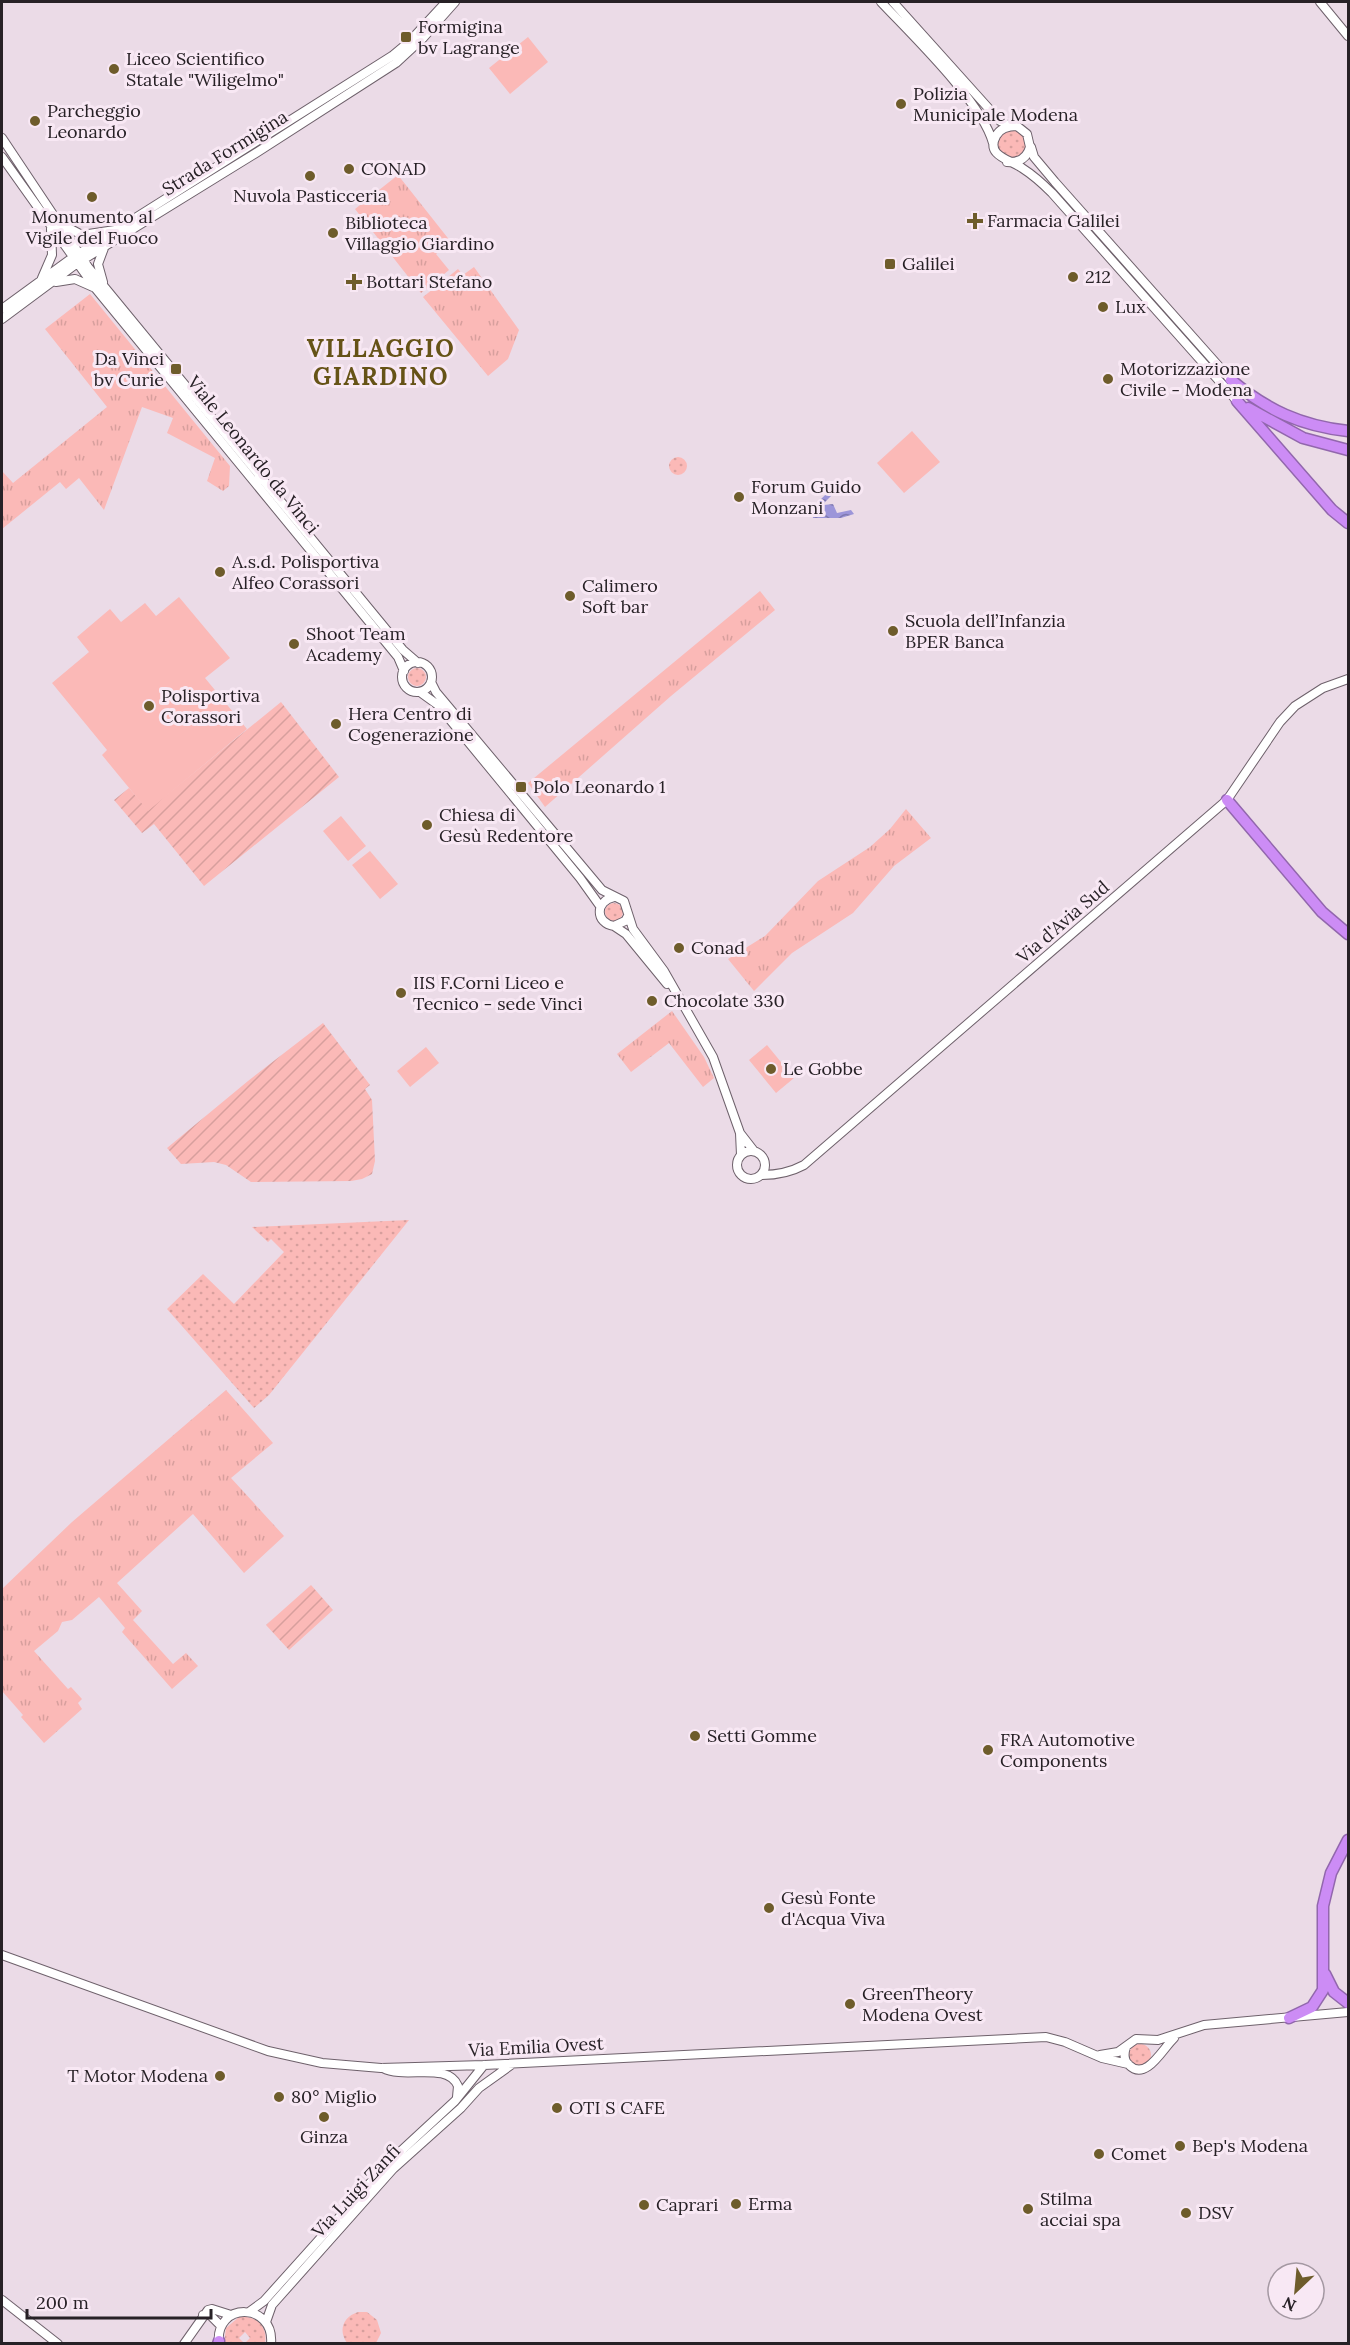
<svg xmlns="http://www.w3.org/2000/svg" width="1350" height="2345" viewBox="0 0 1350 2345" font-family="Lora,serif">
<defs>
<pattern id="grass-dots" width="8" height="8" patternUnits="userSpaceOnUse" patternTransform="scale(1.5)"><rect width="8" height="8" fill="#fbb9b7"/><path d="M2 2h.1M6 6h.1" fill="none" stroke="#d79f9d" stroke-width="1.8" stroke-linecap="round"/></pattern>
<pattern id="park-tufts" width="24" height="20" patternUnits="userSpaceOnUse" patternTransform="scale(1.5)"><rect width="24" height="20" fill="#fbb9b7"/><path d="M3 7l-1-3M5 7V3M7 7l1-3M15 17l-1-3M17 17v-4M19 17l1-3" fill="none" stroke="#d79f9d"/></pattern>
<pattern id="garden-furrows" width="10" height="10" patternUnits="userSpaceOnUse" patternTransform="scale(1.5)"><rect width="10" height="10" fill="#fbb9b7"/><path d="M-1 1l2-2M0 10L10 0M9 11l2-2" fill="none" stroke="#d79f9d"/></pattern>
<pattern id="water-waves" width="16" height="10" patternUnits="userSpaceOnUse" patternTransform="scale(1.5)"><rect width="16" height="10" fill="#9c95d9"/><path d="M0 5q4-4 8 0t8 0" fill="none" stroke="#7f79b0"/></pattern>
</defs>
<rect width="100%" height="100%" fill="#ebdbe7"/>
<path fill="url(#grass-dots)" d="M998 144a14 14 0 1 1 28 0a14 14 0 1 1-28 0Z
M669 466a9 9 0 1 1 18 0a9 9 0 1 1-18 0Z
M408 677a9 9 0 1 1 18 0a9 9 0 1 1-18 0Z
M605 912a9 9 0 1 1 18 0a9 9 0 1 1-18 0Z
M409 1220 269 1395 254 1408 167 1309 203 1274 234 1304 284 1252 271 1239 268 1242 252 1227Z
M1129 2055a11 11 0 1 1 22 0a11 11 0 1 1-22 0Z
M358 2312H367L377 2320 381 2333 376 2343H347C338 2330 343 2317 358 2312Z
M239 2317C256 2315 268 2326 265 2343H245L250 2338 245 2332 239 2338 244 2343 224 2344 226 2328Z"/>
<path fill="url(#park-tufts)" d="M398 175 451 242 436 254 449 270 421 293 355 209Z
M474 267 519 330 508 359 488 376 423 297 458 269 463 275Z
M90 294 230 466 229 486 223 491 207 481 215 458 167 433 173 418 142 407 104 510 79 478 66 489 60 482 2 529V471L13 483 107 407 45 329Z
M760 591 775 610 671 696 545 807 528 783Z
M906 809 931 838 894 866 853 913 792 953 754 991 728 959 765 936 818 881 870 847 890 829Z
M672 1011 704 1057 714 1078 703 1087 669 1043 631 1072 617 1054Z
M226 1390 273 1443 231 1478 284 1536 244 1573 193 1514 117 1583 142 1611 133 1620 173 1664 186 1653 198 1666 172 1689 122 1632 125 1628 99 1597 72 1620 62 1622 58 1631 34 1651 68 1689 71 1687 82 1699 78 1703 82 1709 44 1743 21 1717 23 1715 2 1691V1589L72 1522Z"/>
<path fill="url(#garden-furrows)" d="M281 702 339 777 204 886 154 824 142 833 114 800 129 788 148 810Z
M323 1023 370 1085 365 1089 372 1100 375 1161 372 1174 362 1179 351 1181 251 1182 226 1165 214 1162 181 1164 167 1148 248 1081Z
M311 1585 333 1610 289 1650 266 1625Z"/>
<path fill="#fbb9b7" d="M528 37 548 62 510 94 489 68Z
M912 431 940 462 904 493 877 463Z
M179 597 230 658 205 678 247 729 148 811 102 755 107 750 52 683 89 652 77 637 110 609 121 622 145 603 156 616Z
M341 816 366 846 348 861 323 831Z
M370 851 398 884 380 899 352 865Z
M767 1045 794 1078 776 1093 749 1060Z
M426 1047 439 1063 410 1087 397 1071Z"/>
<path fill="url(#water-waves)" d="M829 493 832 495 825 502 824 505 833 504 837 513 851 510 854 514 841 518H813C812 510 821 496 829 493Z"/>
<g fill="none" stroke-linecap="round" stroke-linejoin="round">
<defs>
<path id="secondary" d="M881 2C912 35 982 102 993 143
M893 2 1000 121 1010 126
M1320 2 1348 36
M2 138 88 267 403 650 418 663
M1031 147 1034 157 1055 182 1231 380
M2 157 96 289 398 657 404 671
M1007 162C1019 163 1027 158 1030 147L1027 134 1017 126C1008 126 1000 128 996 136 985 156 1011 160 1022 168 1033 175 1043 184 1052 193L1237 401
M61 224 82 235 115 230
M42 278 52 255 51 229
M56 282 75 279 93 287
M103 282 98 264 104 248
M2 309 72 258 392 56 410 41 446 2
M2 319 76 264 256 153 396 63 423 38 455 2
M402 677a15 15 0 1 1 30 0a15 15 0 1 1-30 0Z
M431 682 436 692 602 890 624 901 633 929 664 971 713 1057 740 1133 754 1151
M420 692 438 705 580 878 600 906
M614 897C595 901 595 923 614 926L625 921 628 916
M614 926 626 934 667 984
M740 1133 741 1155
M737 1165a14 14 0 1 1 28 0a14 14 0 1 1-28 0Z
M762 1175C776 1175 791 1172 804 1165L1227 800 1280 722 1295 706 1323 688 1348 679
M2 1955 268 2051 322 2063 381 2068 484 2065 1046 2037 1065 2042 1102 2058 1128 2064
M1126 2047C1124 2053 1123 2060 1129 2065 1146 2082 1163 2048 1174 2038
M1100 2055 1118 2052 1136 2039 1158 2040 1204 2025 1348 2012
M383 2068C405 2080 447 2061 458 2086L457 2097
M2 2300 58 2344
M249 2312 264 2301 388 2163 455 2101 484 2065
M203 2315H210L221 2326
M266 2322 272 2305 393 2169 461 2108 479 2088 511 2065
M184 2344 208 2310 212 2309 231 2315
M219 2344C214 2301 275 2302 271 2344"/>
<path id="highway" d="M1231 380C1267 410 1301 426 1348 431
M1237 401 1332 510 1348 523
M1248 408 1303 438 1348 450
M1227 800 1322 912 1348 934
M1325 1974 1334 1992 1348 2003
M1289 2018 1312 2007 1323 1990V1906L1331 1873 1348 1840
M218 2344 219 2341"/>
</defs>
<use href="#secondary" stroke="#6e616b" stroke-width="10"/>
<use href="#highway" stroke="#9267ad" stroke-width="13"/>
<use href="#secondary" stroke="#fff" stroke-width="8"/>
<use href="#highway" stroke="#cc8cf5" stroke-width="10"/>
</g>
<g fill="#6e5c2b" stroke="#f8e8f4" stroke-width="2">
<rect x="400" y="31" width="12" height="12" rx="3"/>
<circle cx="114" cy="69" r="6"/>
<circle cx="901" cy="104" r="6"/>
<circle cx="35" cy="121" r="6"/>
<circle cx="349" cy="169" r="6"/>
<circle cx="310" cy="176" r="6"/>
<circle cx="92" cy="197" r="6"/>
<path d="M972 212h6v6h6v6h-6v6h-6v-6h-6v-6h6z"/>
<circle cx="333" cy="233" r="6"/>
<rect x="884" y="258" width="12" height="12" rx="3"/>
<circle cx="1073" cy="277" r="6"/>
<path d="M351 273h6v6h6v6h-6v6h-6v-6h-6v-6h6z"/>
<circle cx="1103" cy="307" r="6"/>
<rect x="170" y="363" width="12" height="12" rx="3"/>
<circle cx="1108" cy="379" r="6"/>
<circle cx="739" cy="497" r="6"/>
<circle cx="220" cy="572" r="6"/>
<circle cx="570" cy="596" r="6"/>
<circle cx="893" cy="631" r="6"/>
<circle cx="294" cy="644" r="6"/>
<circle cx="149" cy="706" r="6"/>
<circle cx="336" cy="724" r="6"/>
<rect x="515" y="781" width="12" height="12" rx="3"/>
<circle cx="427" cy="825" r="6"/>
<circle cx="679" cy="948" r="6"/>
<circle cx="401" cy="993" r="6"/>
<circle cx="652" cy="1001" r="6"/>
<circle cx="771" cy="1069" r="6"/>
<circle cx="695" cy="1736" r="6"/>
<circle cx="988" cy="1750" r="6"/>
<circle cx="769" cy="1908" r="6"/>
<circle cx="850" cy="2004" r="6"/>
<circle cx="220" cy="2076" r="6"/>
<circle cx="279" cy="2097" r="6"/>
<circle cx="557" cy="2108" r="6"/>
<circle cx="324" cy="2117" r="6"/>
<circle cx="1180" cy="2146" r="6"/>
<circle cx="1099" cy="2154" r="6"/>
<circle cx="736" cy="2204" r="6"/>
<circle cx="644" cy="2205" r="6"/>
<circle cx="1028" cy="2209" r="6"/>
<circle cx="1186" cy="2213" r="6"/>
</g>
<g text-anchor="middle" stroke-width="6" stroke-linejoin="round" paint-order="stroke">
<g font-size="18" fill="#272126" stroke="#f8e8f4" text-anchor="start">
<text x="418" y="33">Formigina<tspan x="418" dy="21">bv Lagrange</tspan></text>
<text x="126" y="65">Liceo Scientifico<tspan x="126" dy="21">Statale "Wiligelmo"</tspan></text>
<text x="913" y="100">Polizia<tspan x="913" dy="21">Municipale Modena</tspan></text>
<text x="47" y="117">Parcheggio<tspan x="47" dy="21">Leonardo</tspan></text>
<text x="361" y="175">CONAD</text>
<text x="310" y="202" text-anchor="middle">Nuvola Pasticceria</text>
<text x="92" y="223" text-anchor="middle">Monumento al<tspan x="92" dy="21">Vigile del Fuoco</tspan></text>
<text x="987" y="227">Farmacia Galilei</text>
<text x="345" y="229">Biblioteca<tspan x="345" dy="21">Villaggio Giardino</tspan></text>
<text x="902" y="270">Galilei</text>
<text x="1085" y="283">212</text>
<text x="366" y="288">Bottari Stefano</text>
<text x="1115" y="313">Lux</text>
<text x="164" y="365" text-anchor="end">Da Vinci<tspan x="164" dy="21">bv Curie</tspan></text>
<text x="1120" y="375">Motorizzazione<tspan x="1120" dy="21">Civile - Modena</tspan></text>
<text x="751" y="493">Forum Guido<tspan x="751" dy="21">Monzani</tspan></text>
<text x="232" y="568">A.s.d. Polisportiva<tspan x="232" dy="21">Alfeo Corassori</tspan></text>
<text x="582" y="592">Calimero<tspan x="582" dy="21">Soft bar</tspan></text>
<text x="905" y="627">Scuola dell’Infanzia<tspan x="905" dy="21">BPER Banca</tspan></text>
<text x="306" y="640">Shoot Team<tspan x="306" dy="21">Academy</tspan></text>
<text x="161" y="702">Polisportiva<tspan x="161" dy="21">Corassori</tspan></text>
<text x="348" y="720">Hera Centro di<tspan x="348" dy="21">Cogenerazione</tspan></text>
<text x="533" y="793">Polo Leonardo 1</text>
<text x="439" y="821">Chiesa di<tspan x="439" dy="21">Gesù Redentore</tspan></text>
<text x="691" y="954">Conad</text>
<text x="413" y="989">IIS F.Corni Liceo e<tspan x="413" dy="21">Tecnico - sede Vinci</tspan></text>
<text x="664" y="1007">Chocolate 330</text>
<text x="783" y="1075">Le Gobbe</text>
<text x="707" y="1742">Setti Gomme</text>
<text x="1000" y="1746">FRA Automotive<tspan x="1000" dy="21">Components</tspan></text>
<text x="781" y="1904">Gesù Fonte<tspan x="781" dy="21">d'Acqua Viva</tspan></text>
<text x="862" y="2000">GreenTheory<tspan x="862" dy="21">Modena Ovest</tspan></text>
<text x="208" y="2082" text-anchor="end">T Motor Modena</text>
<text x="291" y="2103">80° Miglio</text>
<text x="569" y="2114">OTI S CAFE</text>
<text x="324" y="2143" text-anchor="middle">Ginza</text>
<text x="1192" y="2152">Bep's Modena</text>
<text x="1111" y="2160">Comet</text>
<text x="1040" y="2205">Stilma<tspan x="1040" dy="21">acciai spa</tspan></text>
<text x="748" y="2210">Erma</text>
<text x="656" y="2211">Caprari</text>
<text x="1198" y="2219">DSV</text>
</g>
<g font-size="18" fill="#272126" stroke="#f8e8f4">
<text transform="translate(225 153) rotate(-32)" y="6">Strada Formigina</text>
<text transform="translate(253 455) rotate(51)" y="6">Viale Leonardo da Vinci</text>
<text transform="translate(1063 922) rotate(-41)" y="6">Via d'Avia Sud</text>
<text transform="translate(536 2047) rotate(-3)" y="6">Via Emilia Ovest</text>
<text transform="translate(356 2191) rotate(-47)" y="6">Via Luigi Zanfi</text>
</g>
<g font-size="24" font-weight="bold" letter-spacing="1.5" fill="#665317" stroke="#f8e8f4">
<text x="381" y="357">VILLAGGIO<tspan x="381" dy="28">GIARDINO</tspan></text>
</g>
</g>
<rect width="1350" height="2345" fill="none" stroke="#272126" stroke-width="6"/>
<g transform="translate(1296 2291) rotate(206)"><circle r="28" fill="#f8e8f4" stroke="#a498a2" stroke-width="1.5"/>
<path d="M0-4.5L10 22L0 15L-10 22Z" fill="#6e5c2b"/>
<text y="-9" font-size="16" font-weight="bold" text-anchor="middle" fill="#272126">N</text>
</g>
<path d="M27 2309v9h184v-9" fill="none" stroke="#272126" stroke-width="3"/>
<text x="36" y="2309" font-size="18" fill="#272126" stroke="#f8e8f4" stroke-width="4.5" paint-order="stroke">200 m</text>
</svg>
